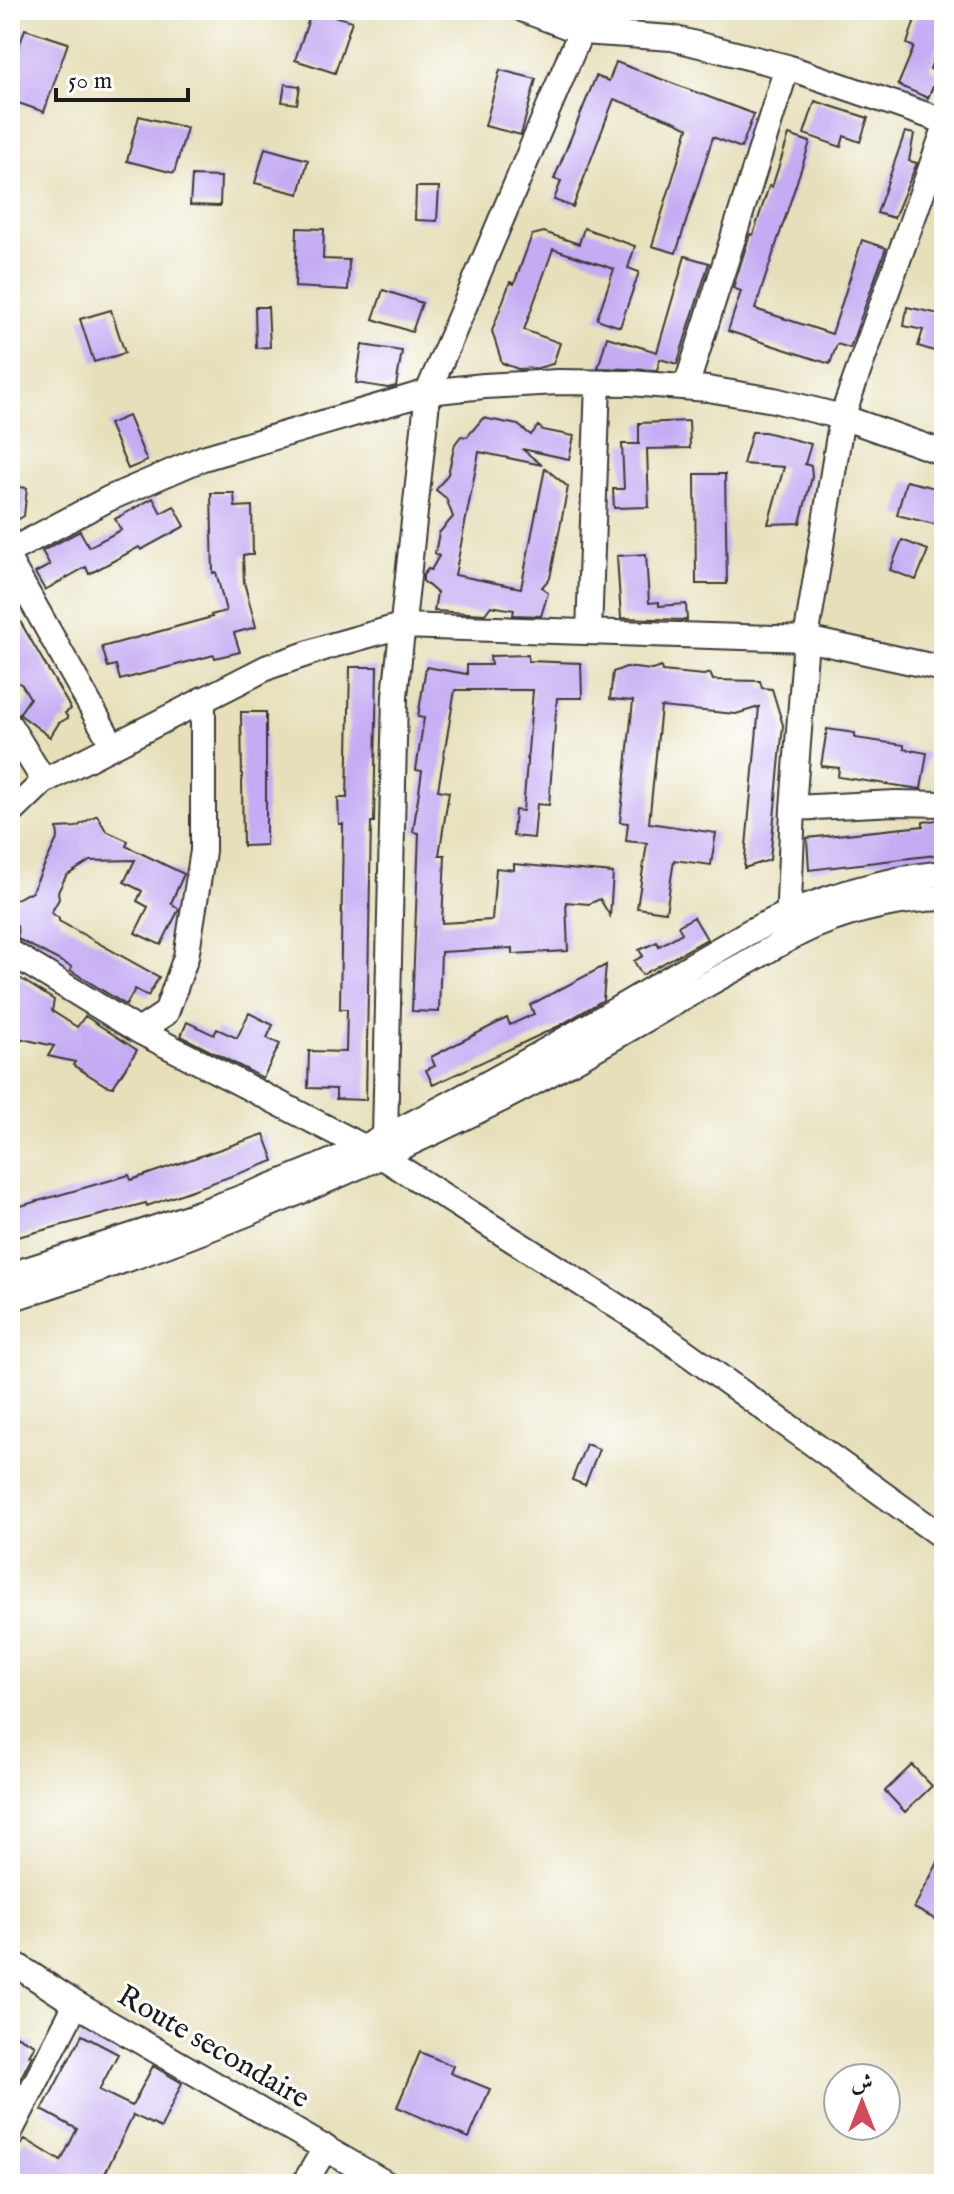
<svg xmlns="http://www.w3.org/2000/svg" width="954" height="2194" viewBox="0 0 954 2194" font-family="'IM FELL English',Amiri,serif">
<rect width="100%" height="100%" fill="#fff"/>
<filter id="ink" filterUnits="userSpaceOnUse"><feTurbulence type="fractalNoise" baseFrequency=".0125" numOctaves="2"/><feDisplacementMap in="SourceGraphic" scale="16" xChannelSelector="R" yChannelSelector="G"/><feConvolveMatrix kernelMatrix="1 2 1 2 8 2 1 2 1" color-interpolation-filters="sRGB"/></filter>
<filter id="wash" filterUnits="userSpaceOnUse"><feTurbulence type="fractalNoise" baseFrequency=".006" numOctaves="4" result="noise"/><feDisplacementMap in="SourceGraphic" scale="32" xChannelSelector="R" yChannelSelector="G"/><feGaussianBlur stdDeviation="1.8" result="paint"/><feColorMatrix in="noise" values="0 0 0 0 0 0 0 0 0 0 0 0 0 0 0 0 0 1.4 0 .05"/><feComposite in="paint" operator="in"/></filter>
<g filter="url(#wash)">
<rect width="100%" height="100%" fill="#e6dfba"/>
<g id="blocks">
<path fill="#c4abf3" d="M312 10 352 21 335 73 295 60Z
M928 10H944V28L930 69 939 73 928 98 898 85 914 47 907 44 917 13 926 16Z
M25 29 68 43 44 112 10 100V73Z
M616 62 754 114 741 148 713 137 676 253 652 246 688 128 676 122 614 99 573 207 554 200 561 181 554 179 596 76 609 81Z
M500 70 536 79 521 135 485 126Z
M285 84 300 86 297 104 282 102Z
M815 101 868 118 860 142 844 136 841 147 804 134Z
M139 116 187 128 174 173 127 161Z
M905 132 914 134 909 161 917 163 894 218 877 213Z
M789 135 810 142 755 309 832 334 862 240 886 248 850 348 837 344 830 364 728 331 741 291 733 288 750 234 753 235 769 186 772 187Z
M265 148 308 160 299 194 255 183Z
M192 176 221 177 220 206 190 205Z
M416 187H439L437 221 415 220Z
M297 228 324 229 323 259 349 260 348 290 295 287Z
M584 228 635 246 628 268 639 272 620 327 597 319 614 269 553 249 524 330 560 343 553 364 538 368 518 369 502 363 492 331 510 282 514 284 532 235 544 232 579 244Z
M685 256 709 263 677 364 660 359 657 370 598 368 607 337 657 352Z
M383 290 422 303 412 332 373 319Z
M255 307H268L270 347 256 348Z
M907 307 944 315V354L918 346 923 330 904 326Z
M111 310 125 353 94 362 80 319Z
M362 345 402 351 396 386 388 388 356 383Z
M128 416 147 461 128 469 109 424Z
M483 418 518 425 531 435 538 426 543 430 574 436 569 459 522 449 542 465 479 452 455 575 521 588 545 468 568 487 550 578 542 587 548 593 541 616 513 615 514 610 491 606 485 614 434 611 437 593 423 581V575L428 569 431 570 439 556 435 553 439 533 453 517 446 498 436 490 448 474 455 444 461 436 467 437Z
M689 421 690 448 647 449 649 507 614 508 613 489H624L622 444H639V423Z
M752 432H765L811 444 805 464 811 466 812 477 800 523 768 524 784 467 743 464Z
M695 474H725L727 584H696Z
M906 481 944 490 942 526 897 515Z
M10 486 27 488 24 516 10 524Z
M211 493H234L235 507 252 506 253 555H243L244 582 256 627 234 633 240 652 215 658 214 655 120 680 116 665 108 667 102 647 212 617 211 615 226 611 216 572 213 573Z
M153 498 161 513 174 506 185 526 141 550 139 547 89 574 86 567 45 590 35 573 50 565 42 551 80 531 89 547 121 530 115 519Z
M902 540 928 550 916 580 890 570Z
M646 554 649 603 659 602V606L686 604 687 620 621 618 617 556Z
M10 604 71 709 65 713 68 718 59 723 50 737 19 714 30 698 22 685 10 677Z
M528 655V661L581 663 582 698H557L549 805 537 804 534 838 513 836 515 810 523 811 533 690H455L438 790 449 792 439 855H445L442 923 492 920 496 868 514 870V864L613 873 610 916 600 899 589 904 566 902 568 951 512 954V948L441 952 439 1012 412 1011 419 833 413 832 422 771 416 770 424 718 418 717 426 667 467 674V665H491L490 656Z
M350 667H377L374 822H371L366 1100 336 1099V1089L308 1088 309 1051 346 1052 347 1009H340L343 824H339L338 798H347Z
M626 667 652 670 661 667 662 671 704 675 710 673 713 680 760 681 762 688 772 689 783 725 770 860 744 868 759 707 736 714 661 707 649 823 716 833 711 865 674 860 666 912 637 908 647 843 626 841 628 823 620 822 633 701 610 699 613 672Z
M241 712H266V845L243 846Z
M827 729 855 733V738L904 745V749L927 753 921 789 838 777 839 768 821 766Z
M97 815 106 831 128 841 126 846 184 874 171 903 179 909 161 945 135 933 148 907 137 901 142 891 124 882 135 860 90 861 66 876 58 892 59 899 51 913 59 918V921L159 977 148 996 135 989 126 1005 70 970 72 967 18 939 17 925H10V903L26 894 31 893 58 837 57 828 76 827Z
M944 819V854L809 870 807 838 923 826V822Z
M694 917 707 939 642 975 634 961 643 956 639 950 657 942 659 946 682 933 678 926Z
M606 965 603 1000 559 1026 433 1085 426 1070 435 1066 431 1057 507 1018 510 1025 534 1014 530 1005Z
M18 977 54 1000 52 1011 77 1027 85 1016 137 1050 113 1087 105 1085 73 1065 75 1062 48 1056 54 1046 14 1037 17 1033 10 1028V988Z
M249 1013 273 1025 267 1038 280 1044 263 1078 181 1036 187 1022 214 1035 217 1029 237 1038Z
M264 1134 274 1161 147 1206 146 1203 10 1239V1209L129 1175 131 1180Z
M586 1444 599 1449 585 1485 572 1480Z
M912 1765 932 1786 905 1812 885 1791Z
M944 1851V1924L914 1908Z
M10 2032 35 2045 29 2055 32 2056 10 2099Z
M82 2035 118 2054 99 2090 132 2106 153 2066 182 2083 161 2128 133 2115 100 2184H19L10 2179V2163L25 2139 61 2161 77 2129 42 2110Z
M420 2052 453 2066 450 2073 490 2089 469 2138 397 2107Z"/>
</g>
</g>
<g filter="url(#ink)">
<use href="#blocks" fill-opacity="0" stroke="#3a3934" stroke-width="2"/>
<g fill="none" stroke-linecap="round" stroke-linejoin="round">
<defs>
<path id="minor" d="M524 10 582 32 672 38 787 67 944 121
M686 387 787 67
M10 551 108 499 203 458 428 392 484 386 558 382 630 383 708 389 774 400 842 417 944 453
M10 562 113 746
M589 632 598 383
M10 726 44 781
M793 808 896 803 944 804
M10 814 44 781 268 667 330 646 401 626 806 639 944 669
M788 925 793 808 806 639 842 417 944 131
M10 952 139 1031 381 1156 659 1333 944 1538
M139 1031 166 1013 186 957 203 851V699
M385 1136 395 696 428 392 590 10
M10 1275C130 1237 249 1200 364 1147 497 1084 623 1004 751 931 811 901 877 880 944 873
M10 1299C179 1245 344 1178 502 1099 582 1059 657 1011 735 969 761 955 787 938 815 926 854 910 901 899 944 898
M10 1961 76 2004 387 2184
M10 2132 76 2004
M304 2184 326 2147"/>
</defs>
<use href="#minor" stroke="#3a3934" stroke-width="28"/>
<use href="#minor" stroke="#fff" stroke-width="24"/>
</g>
</g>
<g text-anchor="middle" stroke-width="6" stroke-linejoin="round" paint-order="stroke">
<g font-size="30" fill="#1c1c1c" stroke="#fff">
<text transform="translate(214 2046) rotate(30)" y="10">Route secondaire</text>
</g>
</g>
<rect width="954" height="2194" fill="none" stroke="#fff" stroke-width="40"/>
<g transform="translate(862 2102)"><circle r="38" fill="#ffffff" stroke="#a4a4a4" stroke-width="2"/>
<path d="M0-6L14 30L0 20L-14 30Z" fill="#d1495b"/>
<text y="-12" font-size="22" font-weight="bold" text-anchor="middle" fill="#1c1c1c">ش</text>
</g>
<path d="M56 88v12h132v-12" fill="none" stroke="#1c1c1c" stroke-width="4"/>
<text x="68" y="88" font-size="24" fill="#1c1c1c" stroke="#ffffff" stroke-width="6" paint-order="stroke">50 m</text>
</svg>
